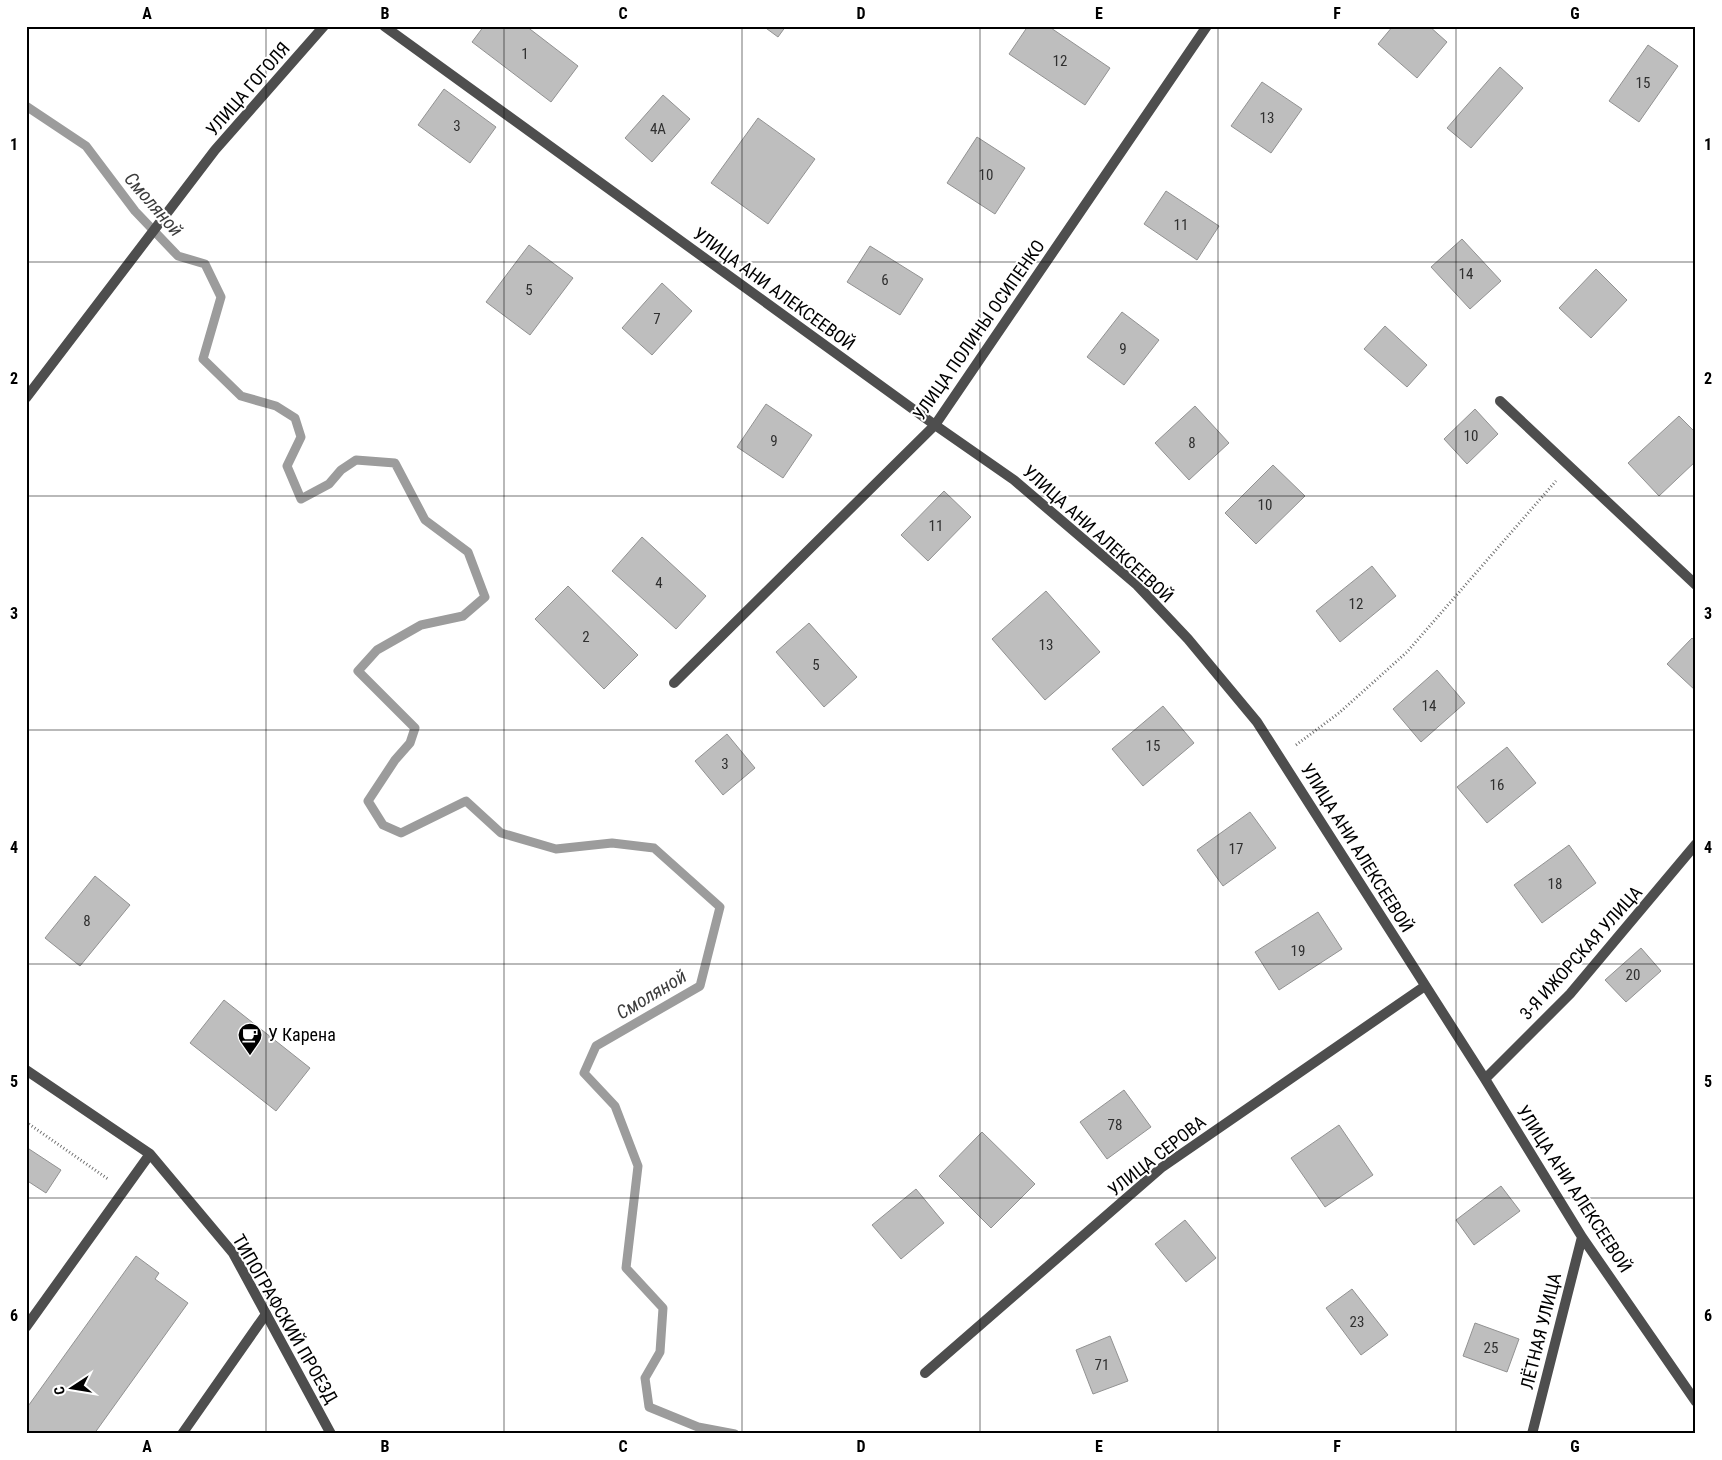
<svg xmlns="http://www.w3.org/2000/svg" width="1722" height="1460" viewBox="0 0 1722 1460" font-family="'Roboto Condensed',sans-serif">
<rect width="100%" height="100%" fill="#fff"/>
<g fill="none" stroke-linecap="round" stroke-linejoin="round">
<path stroke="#9c9c9c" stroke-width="9" d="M26 106 86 146 135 211 178 256 205 264 221 297 203 359 241 396 276 406 295 418 301 437 287 466 301 499 329 484 341 470 356 460 395 463 425 520 468 552 485 597 463 616 421 625 377 650 358 671 415 728 410 743 395 760 368 801 383 825 401 833 466 801 501 833 556 849 612 843 654 848 720 907 700 986 596 1046 584 1073 615 1106 638 1166 626 1268 663 1308 660 1352 645 1378 649 1407 698 1427 735 1434"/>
</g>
<path fill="#bebebe" stroke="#929292" d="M484 26H526L578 66 551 102 472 42Z
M763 26H786L778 37Z
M1028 26H1048L1110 68 1085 105 1009 54Z
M1393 26H1429L1447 42 1417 78 1378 44Z
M1648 45 1678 66 1639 122 1609 101Z
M1500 67 1523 88 1471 148 1447 128Z
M1262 82 1302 109 1271 153 1231 126Z
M444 89 496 127 470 163 418 125Z
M663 95 690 119 652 162 625 138Z
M758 118 815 159 768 224 711 183Z
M977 137 1025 168 995 214 947 183Z
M1166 191 1219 226 1197 260 1144 224Z
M1462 239 1501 281 1470 309 1431 267Z
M529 245 573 278 530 335 486 302Z
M870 246 923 279 900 315 847 282Z
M1596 269 1627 300 1591 338 1559 308Z
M662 283 692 311 652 355 622 328Z
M1122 312 1159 340 1124 385 1087 357Z
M1385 326 1427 365 1407 387 1364 349Z
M766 404 812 435 783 478 737 447Z
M1195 406 1229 443 1189 480 1155 443Z
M1475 409 1498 434 1467 464 1444 439Z
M1679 416 1696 433V461L1659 496 1628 463Z
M1273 465 1305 496 1256 544 1225 513Z
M944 491 971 517 928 561 901 535Z
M642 537 706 596 676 629 612 571Z
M1372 566 1396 596 1340 642 1316 611Z
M568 586 638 655 604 689 535 619Z
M1046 591 1100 652 1045 700 992 639Z
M809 623 857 677 824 707 776 652Z
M1692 638 1696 642V691L1667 664Z
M1437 670 1465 703 1421 742 1393 709Z
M1163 706 1194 743 1143 786 1112 749Z
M727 734 755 768 723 795 695 761Z
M1507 747 1536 783 1487 823 1457 787Z
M1250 812 1276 848 1223 886 1197 850Z
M1569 845 1596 883 1542 923 1514 885Z
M95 876 130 905 80 966 45 938Z
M1318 912 1342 949 1279 990 1255 952Z
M1641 948 1661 971 1626 1002 1605 980Z
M224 1000 310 1068 276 1111 190 1043Z
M1124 1090 1151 1127 1107 1159 1080 1122Z
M1339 1125 1373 1175 1325 1207 1291 1158Z
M982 1132 1035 1184 991 1228 939 1176Z
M26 1147 61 1170 46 1193 26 1180Z
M1501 1186 1520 1211 1474 1245 1456 1220Z
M916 1189 944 1223 901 1259 872 1225Z
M1185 1220 1216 1258 1186 1282 1155 1244Z
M136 1256 159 1273 155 1279 188 1303 94 1434H26V1409Z
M1352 1289 1388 1335 1361 1355 1326 1308Z
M1475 1323 1519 1339 1507 1372 1463 1356Z
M1110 1336 1128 1381 1093 1394 1076 1350Z"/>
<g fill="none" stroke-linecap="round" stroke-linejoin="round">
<path stroke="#707070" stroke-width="3" stroke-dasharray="1 2.5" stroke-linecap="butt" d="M1296 745 1339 713 1407 652 1556 481
M26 1122 108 1179"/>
<path stroke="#4e4e4e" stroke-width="10" d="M182 1434 266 1314"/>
<path stroke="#4e4e4e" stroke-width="10" d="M384 26 935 425 1014 480 1137 585 1188 639 1257 722 1485 1079 1582 1237 1696 1402
M26 398 215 150 324 26
M1500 401 1696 585
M674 683 935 425 1207 26
M26 1070 150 1154 233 1253 331 1434
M1485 1079 1570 994 1696 844
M26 1327 150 1154
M925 1373 1161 1168 1425 986
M1532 1434 1582 1237"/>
</g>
<path fill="none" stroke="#000" stroke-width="1" stroke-opacity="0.55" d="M266 26V1434M504 26V1434M742 26V1434M980 26V1434M1218 26V1434M1456 26V1434M26 262H1696M26 496H1696M26 730H1696M26 964H1696M26 1198H1696"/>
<defs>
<symbol id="cafe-pin" viewBox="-11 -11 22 30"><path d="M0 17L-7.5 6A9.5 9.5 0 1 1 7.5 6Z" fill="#000" stroke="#fff"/><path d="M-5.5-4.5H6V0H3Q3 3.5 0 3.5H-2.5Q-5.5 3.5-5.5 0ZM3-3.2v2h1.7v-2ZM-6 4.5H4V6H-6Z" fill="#fff"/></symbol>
</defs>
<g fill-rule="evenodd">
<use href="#cafe-pin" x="236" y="1021" width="28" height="38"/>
</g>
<g text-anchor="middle" stroke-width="4" stroke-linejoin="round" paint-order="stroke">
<g font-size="15" fill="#303030">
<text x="525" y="59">1</text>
<text x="1060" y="66">12</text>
<text x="1643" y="88">15</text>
<text x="1267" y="123">13</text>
<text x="457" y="131">3</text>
<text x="658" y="134">4А</text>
<text x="986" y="180">10</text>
<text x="1181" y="230">11</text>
<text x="1466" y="279">14</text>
<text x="885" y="285">6</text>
<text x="529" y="295">5</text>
<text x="657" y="324">7</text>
<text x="1123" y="354">9</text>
<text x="1471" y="441">10</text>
<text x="774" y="446">9</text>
<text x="1192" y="448">8</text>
<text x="1265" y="510">10</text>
<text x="936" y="531">11</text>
<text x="659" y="588">4</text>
<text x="1356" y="609">12</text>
<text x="586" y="642">2</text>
<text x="1046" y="650">13</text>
<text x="816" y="670">5</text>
<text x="1429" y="711">14</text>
<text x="1153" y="751">15</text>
<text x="725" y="769">3</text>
<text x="1497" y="790">16</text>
<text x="1236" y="854">17</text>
<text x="1555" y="889">18</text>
<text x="87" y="926">8</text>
<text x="1298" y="956">19</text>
<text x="1633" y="980">20</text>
<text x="1115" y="1130">78</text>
<text x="1357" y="1327">23</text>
<text x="1491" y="1353">25</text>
<text x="1102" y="1370">71</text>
</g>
<g font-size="18" fill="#000" stroke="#fff">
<text transform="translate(248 89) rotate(-49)" y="6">УЛИЦА ГОГОЛЯ</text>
<text transform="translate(774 289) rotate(36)" y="6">УЛИЦА АНИ АЛЕКСЕЕВОЙ</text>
<text transform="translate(979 330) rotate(-55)" y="6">УЛИЦА ПОЛИНЫ ОСИПЕНКО</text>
<text transform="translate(1098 534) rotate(42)" y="6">УЛИЦА АНИ АЛЕКСЕЕВОЙ</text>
<text transform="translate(1357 848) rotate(58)" y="6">УЛИЦА АНИ АЛЕКСЕЕВОЙ</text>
<text transform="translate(1581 953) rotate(-48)" y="6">3-Я ИЖОРСКАЯ УЛИЦА</text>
<text transform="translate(1157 1156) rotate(-38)" y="6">УЛИЦА СЕРОВА</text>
<text transform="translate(1574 1189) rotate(57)" y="6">УЛИЦА АНИ АЛЕКСЕЕВОЙ</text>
<text transform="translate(285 1319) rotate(60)" y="6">ТИПОГРАФСКИЙ ПРОЕЗД</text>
<text transform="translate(1541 1331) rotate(-76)" y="6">ЛЁТНАЯ УЛИЦА</text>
</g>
<g font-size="18" fill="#000" stroke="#fff" text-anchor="start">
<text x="268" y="1041">У Карена</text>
</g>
<g font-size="19" font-style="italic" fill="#3d3d3d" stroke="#fff">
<text transform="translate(154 204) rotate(49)" y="7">Смоляной</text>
<text transform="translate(651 994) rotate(-31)" y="7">Смоляной</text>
</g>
</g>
<rect width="1722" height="1460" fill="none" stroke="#ffffff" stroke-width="55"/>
<g transform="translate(72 1388) rotate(258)" stroke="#ffffff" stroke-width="4" paint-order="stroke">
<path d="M0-4L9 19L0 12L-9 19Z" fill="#000000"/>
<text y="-8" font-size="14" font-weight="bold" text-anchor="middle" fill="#000000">С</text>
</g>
<rect x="28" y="28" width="1666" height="1404" fill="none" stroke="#000" stroke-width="2"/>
<g font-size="16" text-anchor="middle" font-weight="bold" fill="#000">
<text x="147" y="19">A</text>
<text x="385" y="19">B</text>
<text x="623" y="19">C</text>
<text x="861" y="19">D</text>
<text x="1099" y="19">E</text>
<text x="1337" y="19">F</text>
<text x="1575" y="19">G</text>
<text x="14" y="150">1</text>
<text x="1708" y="150">1</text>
<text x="14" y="384">2</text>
<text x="1708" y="384">2</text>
<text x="14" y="619">3</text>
<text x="1708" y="619">3</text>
<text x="14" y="853">4</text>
<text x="1708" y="853">4</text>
<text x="14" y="1087">5</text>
<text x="1708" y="1087">5</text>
<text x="14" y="1321">6</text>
<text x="1708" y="1321">6</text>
<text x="147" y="1452">A</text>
<text x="385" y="1452">B</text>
<text x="623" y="1452">C</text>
<text x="861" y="1452">D</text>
<text x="1099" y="1452">E</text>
<text x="1337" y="1452">F</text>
<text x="1575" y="1452">G</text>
</g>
</svg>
